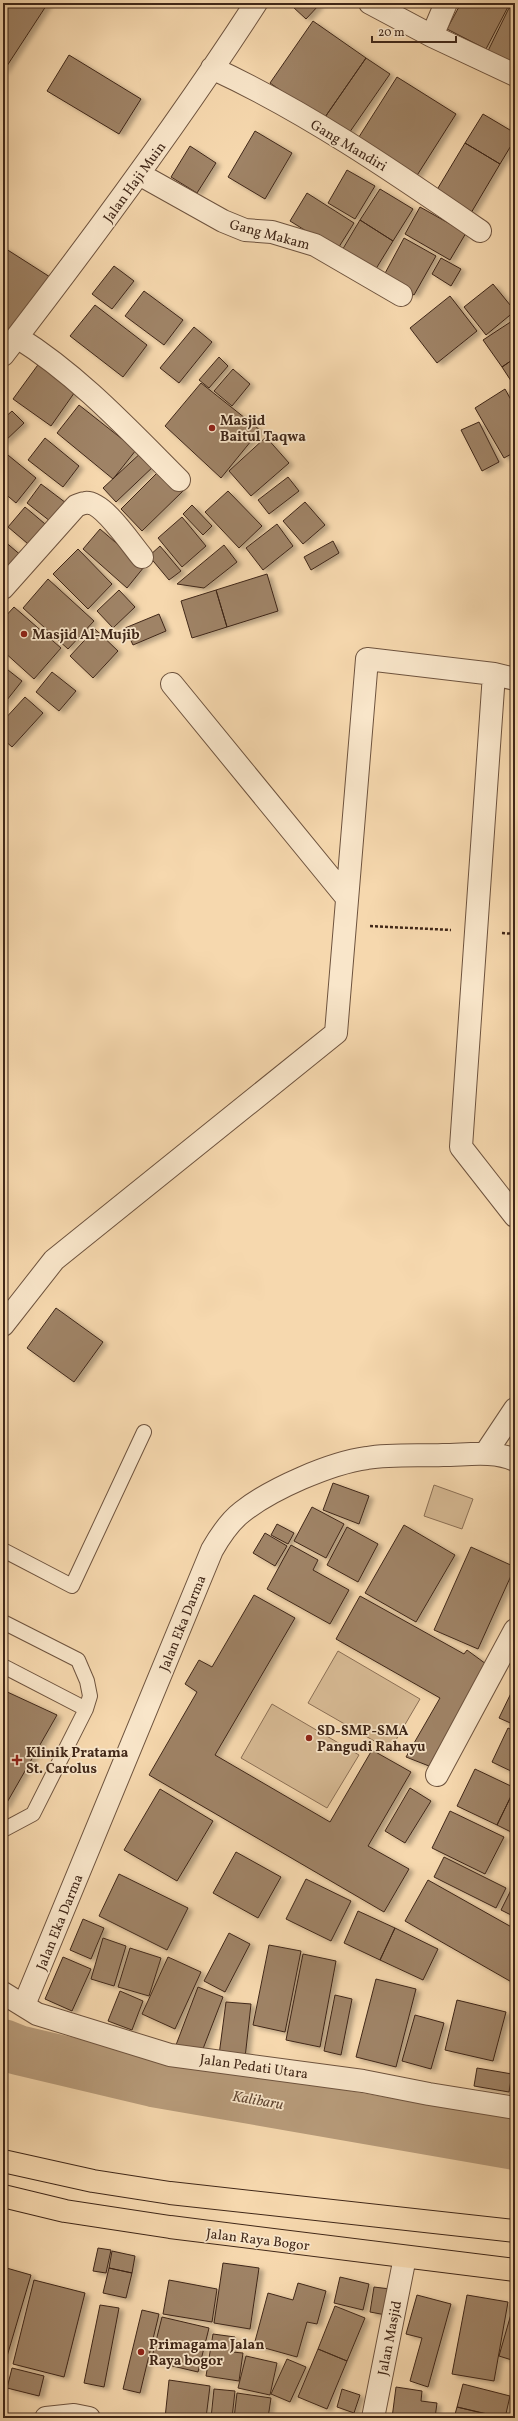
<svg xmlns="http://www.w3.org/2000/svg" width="518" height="2421" viewBox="0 0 518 2421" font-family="Vollkorn,serif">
<defs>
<filter id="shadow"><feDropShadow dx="4.5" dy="2.5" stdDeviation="2" flood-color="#0004"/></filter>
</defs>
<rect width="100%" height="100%" fill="#f6d8ae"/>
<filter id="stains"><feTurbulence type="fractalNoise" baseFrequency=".005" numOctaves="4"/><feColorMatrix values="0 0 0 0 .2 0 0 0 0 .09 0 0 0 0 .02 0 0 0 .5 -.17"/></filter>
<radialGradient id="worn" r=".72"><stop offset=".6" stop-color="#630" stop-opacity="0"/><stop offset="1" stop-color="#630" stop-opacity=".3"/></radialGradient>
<path fill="#d7ba94" stroke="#8c7056" d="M434 1485 473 1499 462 1529 424 1516Z
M338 1651 420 1699 390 1750 308 1703Z
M272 1704 359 1755 327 1808 241 1758Z"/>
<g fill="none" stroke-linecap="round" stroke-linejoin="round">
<path stroke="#b89c7b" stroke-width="50" d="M3 2044 18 2050 153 2082 515 2145"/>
</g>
<path fill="#9f8366" stroke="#402718" filter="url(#shadow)" d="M3 3H48L3 72Z
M297 3H317L319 5 306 19 293 7Z
M461 3H510L486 49 447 29Z
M509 8 515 11V56L510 65 487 53Z
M313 21 366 58 323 120 270 83Z
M69 55 141 99 119 134 47 91Z
M366 58 390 74 347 136 323 120Z
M397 77 456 114 416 177 357 140Z
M483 114 515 133V139L500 164 465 143Z
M255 131 292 153 265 199 228 177Z
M465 143 500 164 471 213 435 193Z
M190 146 216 163 197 193 171 177Z
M347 170 375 186 355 219 328 203Z
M380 189 413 209 393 241 360 220Z
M307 193 354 223 337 250 290 221Z
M420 207 466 233 450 260 405 234Z
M360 220 393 241 374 272 341 252Z
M404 238 436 256 414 295 383 277Z
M3 247 50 277 3 353Z
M441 258 461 269 451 286 432 274Z
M114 266 134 281 112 309 92 294Z
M493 284 515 311 486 335 464 307Z
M144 291 183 320 164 345 125 316Z
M450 296 477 331 437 363 410 328Z
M95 305 147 345 123 377 70 336Z
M515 319V358L502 367 483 340Z
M194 327 212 342 179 383 160 368Z
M219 357 228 366 209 388 199 380Z
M515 358V387L502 367Z
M40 362 77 389 51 426 13 399Z
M233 369 250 384 232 406 214 391Z
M201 383 260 430 221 478 165 426Z
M505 389 515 407V452L504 458 475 408Z
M79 405 136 450 113 479 57 433Z
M12 411 24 423 3 443V419Z
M479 422 499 462 482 471 461 430Z
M266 437 289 463 251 496 229 471Z
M45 438 79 466 63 487 28 460Z
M144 450 156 464 116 502 103 488Z
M3 451 36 478 16 503 3 492Z
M161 469 183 491 142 531 121 509Z
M288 477 299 491 269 514 258 500Z
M41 484 70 506 55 525 27 503Z
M228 491 262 526 239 548 205 512Z
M305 502 325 525 303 544 283 521Z
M192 505 212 526 203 535 183 514Z
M25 507 51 529 34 549 8 527Z
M182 517 206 546 182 567 158 538Z
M277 524 293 546 263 570 246 548Z
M100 529 144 567 127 588 83 549Z
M3 540 23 557 3 580Z
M333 541 339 553 311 570 304 557Z
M224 545 237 562 204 588 177 584Z
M160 546 181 571 169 580 149 556Z
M78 549 112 584 88 609 53 574Z
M267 574 278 611 227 627 216 590Z
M48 579 94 621 68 649 23 608Z
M119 590 135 607 113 628 97 611Z
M216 590 227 627 192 638 181 601Z
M14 607 61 648 34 679 3 651V619Z
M159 614 166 631 133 645 125 628Z
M95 629 118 651 93 678 70 656Z
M3 666 22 681 3 705Z
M52 672 76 691 59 711 36 692Z
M25 697 43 713 12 747 3 739V721Z
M56 1308 103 1342 74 1382 27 1348Z
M333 1483 369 1496 359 1524 323 1510Z
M312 1507 344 1524 326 1558 294 1541Z
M277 1524 294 1533 288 1544 271 1535Z
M404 1525 455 1555 416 1622 365 1593Z
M347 1527 378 1544 358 1582 327 1565Z
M265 1533 287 1546 275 1566 253 1553Z
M291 1545 318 1560 313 1570 349 1590 330 1624 267 1589Z
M471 1547 515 1567 478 1649 434 1630Z
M254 1595 295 1618 215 1755 330 1822 372 1750 411 1772 368 1846 409 1869 384 1912 149 1775 197 1692 185 1684 199 1660 212 1667Z
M360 1596 464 1654 467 1650 486 1664 429 1766 406 1757 440 1698 336 1639Z
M514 1687H515V1725L499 1718Z
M3 1690 57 1715 5 1806 3 1805Z
M508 1728 515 1731V1773L492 1762Z
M475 1769 515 1788 497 1825 457 1806Z
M410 1788 431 1801 405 1843 385 1831Z
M515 1788V1834L497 1825Z
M160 1789 213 1821 177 1881 124 1850Z
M450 1811 504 1837 485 1874 432 1848Z
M236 1852 281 1877 258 1918 213 1893Z
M444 1857 506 1888 496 1908 434 1877Z
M119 1874 188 1908 167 1950 99 1916Z
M306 1879 351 1901 331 1941 286 1919Z
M428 1880 515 1929V1984L405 1921Z
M514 1884H515V1917L501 1910Z
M358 1911 395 1928 380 1960 344 1943Z
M83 1919 104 1928 91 1959 70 1950Z
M395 1928 438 1949 423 1980 380 1960Z
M229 1933 250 1944 225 1992 204 1981Z
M103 1938 126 1946 114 1986 91 1979Z
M269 1945 301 1951 285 2032 253 2025Z
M130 1948 161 1958 149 1996 118 1987Z
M303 1954 336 1961 320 2047 286 2040Z
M63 1957 91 1969 72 2011 45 1999Z
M168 1957 201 1972 175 2029 142 2014Z
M376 1979 416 1989 396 2067 356 2057Z
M198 1987 223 1997 201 2054 176 2045Z
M120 1991 143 2001 132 2030 108 2021Z
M335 1995 352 1999 341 2055 324 2051Z
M457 2000 506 2012 493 2061 445 2050Z
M226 2002 251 2004 245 2058 219 2055Z
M415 2015 444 2023 431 2069 402 2061Z
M477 2068 512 2074 509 2092 474 2086Z
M98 2248 111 2250 106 2273 93 2271Z
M112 2251 135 2256 132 2273 109 2268Z
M223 2263 259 2268 250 2329 214 2323Z
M3 2267 31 2275 3 2370Z
M109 2268 132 2273 126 2298 103 2293Z
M340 2277 369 2284 363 2310 334 2303Z
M34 2280 85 2293 64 2377 13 2364Z
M169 2280 217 2289 212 2322 163 2314Z
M298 2283 326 2291 317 2324 307 2322 297 2357 254 2345 268 2293 293 2300Z
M374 2287 390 2289 386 2315 370 2312Z
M417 2295 451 2304 428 2387 410 2381 422 2338 406 2334Z
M467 2295 508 2302 494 2381 452 2374Z
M100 2305 119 2308 104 2387 84 2383Z
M335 2306 365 2318 347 2361 318 2349Z
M513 2307H515V2361L499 2356Z
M142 2310 159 2314 140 2393 123 2389Z
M162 2317 209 2328 198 2372 151 2361Z
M213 2334 235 2337 232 2352 243 2353 239 2381 206 2376Z
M318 2349 347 2361 327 2409 298 2397Z
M246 2356 277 2363 270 2395 238 2388Z
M287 2359 306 2367 290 2402 271 2394Z
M12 2368 44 2376 39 2396 7 2388Z
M169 2380 210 2386 206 2418H165Z
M463 2384 510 2396 505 2418 457 2407Z
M396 2387 422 2391 421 2401 437 2403 435 2418H392Z
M214 2389 235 2391 232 2418H211Z
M342 2389 360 2395 354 2413 337 2407Z
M237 2393 271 2398 268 2418H234Z
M515 2397V2418H509Z
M457 2407 502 2418H454Z
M332 2414 356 2416V2418H331Z"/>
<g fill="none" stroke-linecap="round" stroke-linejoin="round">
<defs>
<path id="service" d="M3 1550 72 1586 144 1432
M3 1622 78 1660 87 1681 90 1696 86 1709 33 1814 3 1830
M3 1666 86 1709"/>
<path id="minor" d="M370 3 432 36
M446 3 432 36 515 75
M212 68C307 112 394 172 480 231
M139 174 223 221 245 230 272 232 315 245 401 295
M17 337C78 375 128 429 179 480
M3 355C91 241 177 125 256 3
M3 588 76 506C79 505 82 503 85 503 102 500 131 544 142 557
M494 674 461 1147 515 1216
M172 684 347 898
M3 1325 54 1260 336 1033 367 659 494 674 515 679
M485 1454 515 1409
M437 1775 515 1630
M3 1993 37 2014 170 2055 363 2081 429 2094 515 2108
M24 2005 212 1550C220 1536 229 1522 242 1512 271 1489 330 1463 367 1458 391 1454 418 1456 443 1455 466 1455 493 1450 515 1460
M46 2418 74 2415 89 2418
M373 2418 405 2257"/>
<path id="trunk" d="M3 2161 93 2181 170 2193 515 2231
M3 2196 65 2211 170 2227 515 2270"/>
</defs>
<use href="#service" stroke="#6e533e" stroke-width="16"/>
<use href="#minor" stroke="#6e533e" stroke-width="24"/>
<use href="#trunk" stroke="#402718" stroke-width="24"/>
<path stroke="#402718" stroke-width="2.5" stroke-dasharray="3 2" stroke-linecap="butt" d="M370 926 451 930
M502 933 515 934"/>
<use href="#service" stroke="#f9e6ca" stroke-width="14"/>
<use href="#minor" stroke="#f9e6ca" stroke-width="22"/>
<use href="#trunk" stroke="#f6d8ae" stroke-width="22"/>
</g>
<g fill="#8f2418" stroke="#f9e6ca" stroke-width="1.5">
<circle cx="212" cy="428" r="4"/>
<circle cx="24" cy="634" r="4"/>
<circle cx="309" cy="1738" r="4"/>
<path d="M15 1754h4v4h4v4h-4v4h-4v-4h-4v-4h4z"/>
<circle cx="141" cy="2352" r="4"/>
</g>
<g text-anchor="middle" stroke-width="3.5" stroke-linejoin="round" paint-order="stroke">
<g font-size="14" fill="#402718" stroke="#f9e6ca">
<text transform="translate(349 145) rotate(31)" y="5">Gang Mandiri</text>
<text transform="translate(134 182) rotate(-54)" y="5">Jalan Haji Muin</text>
<text transform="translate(270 234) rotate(15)" y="5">Gang Makam</text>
<text transform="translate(182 1623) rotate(-68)" y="5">Jalan Eka Darma</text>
<text transform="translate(59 1922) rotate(-68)" y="5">Jalan Eka Darma</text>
<text transform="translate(254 2066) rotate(8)" y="5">Jalan Pedati Utara</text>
<text transform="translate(258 2239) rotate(7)" y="5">Jalan Raya Bogor</text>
<text transform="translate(389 2338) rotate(-79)" y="5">Jalan Masjid</text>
</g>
<g font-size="14" font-weight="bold" fill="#402718" stroke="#f9e6ca" text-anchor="start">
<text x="220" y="425">Masjid<tspan x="220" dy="16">Baitul Taqwa</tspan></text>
<text x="32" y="639">Masjid Al-Mujib</text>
<text x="317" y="1735">SD-SMP-SMA<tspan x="317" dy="16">Pangudi Rahayu</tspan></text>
<text x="26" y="1757">Klinik Pratama<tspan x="26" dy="16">St. Carolus</tspan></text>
<text x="149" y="2349">Primagama Jalan<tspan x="149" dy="16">Raya bogor</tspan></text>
</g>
<g font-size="15" font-style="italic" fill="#644a36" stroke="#f9e6ca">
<text transform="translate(258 2100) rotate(10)" y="5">Kalibaru</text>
</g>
</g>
<rect width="518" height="2421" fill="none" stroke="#f6d8ae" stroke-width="16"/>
<rect x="4" y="4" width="510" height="2413" fill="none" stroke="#402718" stroke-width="2"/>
<rect x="8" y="8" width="502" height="2405" fill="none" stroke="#402718"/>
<path d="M372 36v6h84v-6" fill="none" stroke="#402718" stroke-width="2"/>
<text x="378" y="36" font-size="12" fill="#402718" stroke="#f9e6ca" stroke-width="3" paint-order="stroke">20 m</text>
<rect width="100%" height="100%" filter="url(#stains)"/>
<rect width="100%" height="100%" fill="url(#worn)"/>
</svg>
